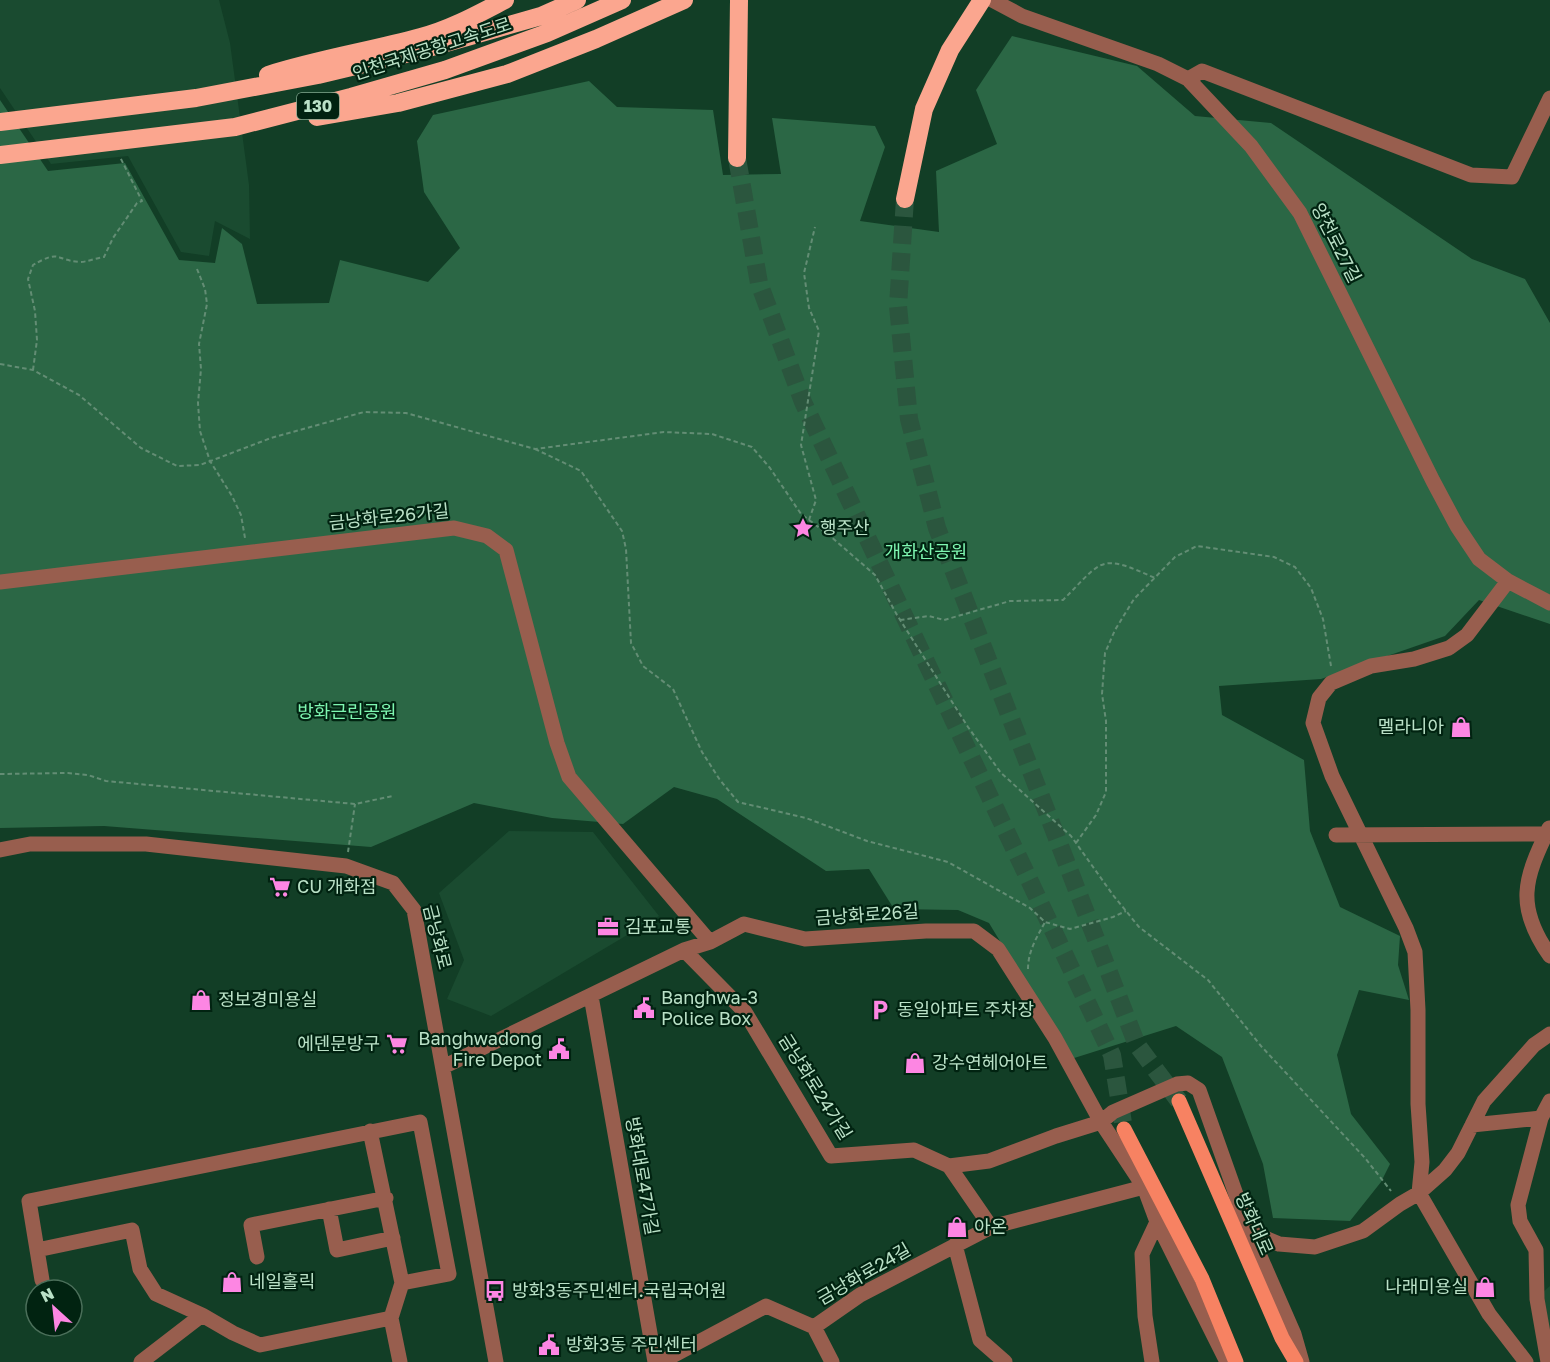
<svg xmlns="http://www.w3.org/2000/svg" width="1550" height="1362" viewBox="0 0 1550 1362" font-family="'Golos Text','Noto Sans KR',sans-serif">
<rect width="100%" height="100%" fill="#123e26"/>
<path fill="#1a4b30" d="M0 0H219L230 43 249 185 250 239 215 221 209 256 181 252 128 156 51 164 0 88Z
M509 831 593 832 659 916 491 1016 447 999 464 960 439 893Z
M1550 1286V1335L1543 1292Z"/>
<path fill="#2b6745" d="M1012 36 1137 66 1195 116 1271 123 1472 259 1525 279 1550 323V624L1479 600 1445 636 1321 679 1219 686 1222 715 1304 760 1310 831 1340 907 1400 936 1398 965 1409 1000 1359 990 1337 1055 1351 1114 1390 1164 1381 1182 1350 1221 1273 1218 1263 1164 1222 1057 1176 1026 1071 1059 989 923 958 910 894 909 869 869 826 871 717 799 674 787 623 824 552 818 474 803 371 847 104 826 0 828V100L48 171 125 163 179 260 215 263 222 228 242 244 257 304 329 303 340 260 428 282 460 248 424 192 417 141 433 115 589 81 617 107 713 110 723 175 781 174 772 118 875 126 885 147 860 221 939 232 936 171 997 144 976 90Z"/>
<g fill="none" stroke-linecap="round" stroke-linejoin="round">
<path stroke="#2b563e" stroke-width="18" stroke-dasharray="18 9" stroke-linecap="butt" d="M737 158 759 283 803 402 1112 1055 1124 1129
M905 199 898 306 909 419 937 528 1137 1045 1179 1101"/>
<path stroke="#638d74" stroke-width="2" stroke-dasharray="4.5 3" stroke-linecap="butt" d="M197 269 205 289 207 304 199 344 201 369 198 403 200 431 210 461 232 496 241 515 245 538
M0 364 33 370 79 395 141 448 177 466 200 465 271 438 364 412 406 413 535 449 664 432 712 434 752 447 770 468 801 514 829 535 875 575 897 615 968 727 1001 773 1071 836 1113 895 1139 927 1208 980 1261 1046 1365 1158 1391 1191
M33 370 37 340 35 311 28 279 33 265C61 249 54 260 80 262 87 262 96 258 104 257L113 238 137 203 142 201 120 157
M535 449 581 471 622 531 626 549 631 643 643 666 673 689 702 752 720 780 738 802 806 818 867 841 948 862 1030 908 1045 922 1070 929 1113 917 1126 911
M809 520 816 500 801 445 819 331 809 308 804 273 815 227
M900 620 929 616 944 620 1010 601 1063 600C1104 559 1099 553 1155 578
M0 774 68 773 88 775 106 781 355 804 393 796
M1076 843 1096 815 1106 792V721L1102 694 1105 653 1115 630 1134 599 1175 557 1197 546 1274 557 1295 567 1311 588 1323 619 1331 666
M348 852 355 804
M1028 969C1028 951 1037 937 1045 922"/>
<path stroke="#985e4e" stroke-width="15" d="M992 0 1022 16 1158 64 1188 79 1251 146 1300 213 1433 481 1457 526 1479 559 1508 581 1550 603
M1188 79 1202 71 1471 175 1512 177 1550 98
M1508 581 1467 635 1449 648 1414 659 1371 666 1331 683 1319 698 1313 723 1332 776 1406 928 1415 952 1418 1010V1104L1422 1162 1419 1193 1489 1314 1526 1362
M0 582 454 528 487 536 506 550 557 743 569 777 710 942
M1549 828C1524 879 1515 906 1550 956
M1336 835 1546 834
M0 850 30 844H146L346 866 393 883 414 910 496 1362
M684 950 745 1012 831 1156 914 1150 949 1166 991 1227
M591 996 655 1362
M443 1067 684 950 710 942 744 924 805 939 926 931H974L998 949 1055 1038 1101 1122 1056 1136 989 1161 949 1166
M1472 1125 1541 1118
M370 1131 402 1283
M329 1209 337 1250 393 1238
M1249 1231 1279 1244 1315 1247 1363 1231 1400 1204 1419 1193 1445 1170 1458 1153 1484 1101 1534 1045 1550 1034
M955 1245 980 1340 1005 1362
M37 1250 132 1230 140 1269 156 1294 202 1315 233 1333 260 1345 391 1318 400 1362
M257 1257 251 1225 386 1198
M42 1280 29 1201 420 1122 449 1274 402 1283 391 1318
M814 1327 860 1295 991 1227 1144 1187
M814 1327 832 1362
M141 1362 202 1315
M661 1362 766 1306 814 1327
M1152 1362 1145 1316 1142 1254 1157 1222
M1227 1362 1157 1222 1144 1187 1101 1122 1113 1112 1177 1084 1188 1083 1199 1090 1249 1231 1294 1334 1302 1362
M1548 1362 1537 1299 1536 1250 1520 1221 1518 1205 1541 1118 1550 1101"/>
<path stroke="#f78262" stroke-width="15" d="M1179 1101 1282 1338 1296 1362
M1124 1129 1202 1279 1236 1362"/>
<path stroke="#fba68f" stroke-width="18" d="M268 75C318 59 370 51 421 37 451 29 478 14 505 0
M317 117 398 103 507 74 596 39 684 0
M0 122 196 98 318 75 414 52 541 16 577 0
M0 155 235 127 351 97 445 70 547 33 622 0
M737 158 739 0
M905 199 924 109 950 50 982 0"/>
</g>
<defs>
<symbol id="sight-bare" viewBox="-9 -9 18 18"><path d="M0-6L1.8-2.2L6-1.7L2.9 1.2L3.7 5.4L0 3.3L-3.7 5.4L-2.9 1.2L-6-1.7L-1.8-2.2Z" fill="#fd86e3" stroke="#012311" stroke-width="2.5" paint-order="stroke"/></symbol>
<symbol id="shop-bare" viewBox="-9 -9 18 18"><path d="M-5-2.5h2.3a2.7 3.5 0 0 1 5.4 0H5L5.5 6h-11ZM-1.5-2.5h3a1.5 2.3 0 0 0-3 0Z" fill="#fd86e3" stroke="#012311" stroke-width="2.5" paint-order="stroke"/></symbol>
<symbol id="supermarket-bare" viewBox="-9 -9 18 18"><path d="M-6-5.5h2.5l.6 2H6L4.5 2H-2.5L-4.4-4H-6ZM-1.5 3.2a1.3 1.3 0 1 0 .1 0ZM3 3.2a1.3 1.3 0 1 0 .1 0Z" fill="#fd86e3" stroke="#012311" stroke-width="2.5" paint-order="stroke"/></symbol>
<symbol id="office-bare" viewBox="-9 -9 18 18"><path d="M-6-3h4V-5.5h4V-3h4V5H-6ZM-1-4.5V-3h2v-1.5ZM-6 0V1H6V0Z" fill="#fd86e3" stroke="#012311" stroke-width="2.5" paint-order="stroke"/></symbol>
<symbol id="civic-bare" viewBox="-9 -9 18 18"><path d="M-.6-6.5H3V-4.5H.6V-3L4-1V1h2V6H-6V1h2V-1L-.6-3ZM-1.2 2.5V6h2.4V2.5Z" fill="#fd86e3" stroke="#012311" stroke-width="2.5" paint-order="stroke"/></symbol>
<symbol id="parking-bare" viewBox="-9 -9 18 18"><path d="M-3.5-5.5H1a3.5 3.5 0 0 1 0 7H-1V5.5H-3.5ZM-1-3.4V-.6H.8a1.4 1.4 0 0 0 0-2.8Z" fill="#fd86e3" stroke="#012311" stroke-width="2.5" paint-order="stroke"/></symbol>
<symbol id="bus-bare" viewBox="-9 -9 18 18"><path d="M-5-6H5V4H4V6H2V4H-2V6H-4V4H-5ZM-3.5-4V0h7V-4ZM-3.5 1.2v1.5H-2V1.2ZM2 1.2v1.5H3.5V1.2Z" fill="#fd86e3" stroke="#012311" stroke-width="2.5" paint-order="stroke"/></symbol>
</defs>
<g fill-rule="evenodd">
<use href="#sight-bare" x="788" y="513" width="30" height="30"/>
<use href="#shop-bare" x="1446" y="712" width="30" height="30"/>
<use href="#supermarket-bare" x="265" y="872" width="30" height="30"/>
<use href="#office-bare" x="593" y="912" width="30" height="30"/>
<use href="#shop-bare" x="186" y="985" width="30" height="30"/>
<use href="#civic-bare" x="629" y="993" width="30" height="30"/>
<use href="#parking-bare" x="865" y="995" width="30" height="30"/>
<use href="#supermarket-bare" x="382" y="1029" width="30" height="30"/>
<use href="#civic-bare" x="544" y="1034" width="30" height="30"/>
<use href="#shop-bare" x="900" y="1048" width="30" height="30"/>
<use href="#shop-bare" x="942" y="1212" width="30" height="30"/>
<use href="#shop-bare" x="217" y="1267" width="30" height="30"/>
<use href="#shop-bare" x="1470" y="1272" width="30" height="30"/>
<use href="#bus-bare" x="480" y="1276" width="30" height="30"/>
<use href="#civic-bare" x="534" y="1330" width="30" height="30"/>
</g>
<g text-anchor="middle" stroke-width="4.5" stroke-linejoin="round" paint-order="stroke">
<rect fill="#012311" stroke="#82a890" stroke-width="1.5" x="297" y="93" width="42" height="26" rx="4.5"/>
<g font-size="16" font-weight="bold" fill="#bae1c7">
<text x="318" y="112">130</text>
</g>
<g font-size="18" fill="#bae1c7" stroke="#012311">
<text transform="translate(432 49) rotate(-18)" y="6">인천국제공항고속도로</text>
<text transform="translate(1336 243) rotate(63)" y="6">양천로27길</text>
<text transform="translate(389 517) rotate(-6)" y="6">금낭화로26가길</text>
<text transform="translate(867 915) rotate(-4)" y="6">금낭화로26길</text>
<text transform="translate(437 937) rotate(76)" y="6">금낭화로</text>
<text transform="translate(815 1087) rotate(58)" y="6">금낭화로24가길</text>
<text transform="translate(642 1176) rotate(80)" y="6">방화대로47가길</text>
<text transform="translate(1254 1224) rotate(66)" y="6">방화대로</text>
<text transform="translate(864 1274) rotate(-30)" y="6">금낭화로24길</text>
</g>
<g font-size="18" fill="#bae1c7" stroke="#012311" text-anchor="start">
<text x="820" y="534">행주산</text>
<text x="1444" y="733" text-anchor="end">멜라니아</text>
<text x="297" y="893">CU 개화점</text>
<text x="625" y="933">김포교통</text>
<text x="661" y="1004">Banghwa-3<tspan x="661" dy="21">Police Box</tspan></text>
<text x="218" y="1006">정보경미용실</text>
<text x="897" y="1016">동일아파트 주차장</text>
<text x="542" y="1045" text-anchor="end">Banghwadong<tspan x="542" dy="21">Fire Depot</tspan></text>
<text x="380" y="1050" text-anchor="end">에덴문방구</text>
<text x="932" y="1069">강수연헤어아트</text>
<text x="974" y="1233">아온</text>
<text x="249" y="1288">네일홀릭</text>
<text x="1468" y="1293" text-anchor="end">나래미용실</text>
<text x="512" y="1297">방화3동주민센터.국립국어원</text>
<text x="566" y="1351">방화3동 주민센터</text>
</g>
<g font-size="18" fill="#7ff7b1" stroke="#012311">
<text x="926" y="558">개화산공원</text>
<text x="347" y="718">방화근린공원</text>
</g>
</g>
<g transform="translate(54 1308) rotate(333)"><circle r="28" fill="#012311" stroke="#4b6f5a" stroke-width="1.5"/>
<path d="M0-4.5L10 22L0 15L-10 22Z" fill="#fd86e3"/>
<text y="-9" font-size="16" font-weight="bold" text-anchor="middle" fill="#bae1c7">N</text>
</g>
</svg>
